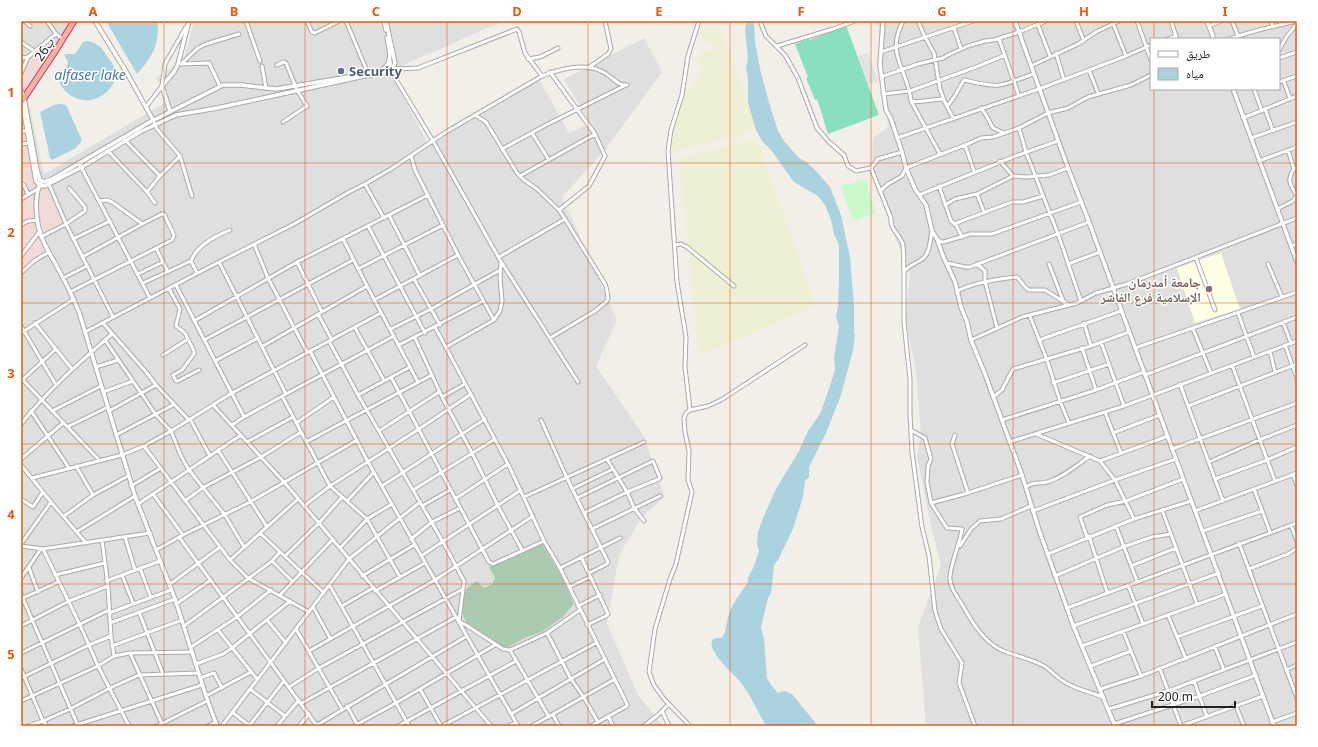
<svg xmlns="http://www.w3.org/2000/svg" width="1318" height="747" viewBox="0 0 1318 747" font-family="'Noto Sans','Noto Naskh Arabic',sans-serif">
<rect width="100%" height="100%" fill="#f2efe9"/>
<path fill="#e0dfdf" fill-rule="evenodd" d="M21 21H70L28 100 44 174 170 100 156 78 184 59 194 21H501V22L390 71 427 142 537 76 569 133 590 123 564 79 644 38 662 72 605 150 562 197 617 320 596 366 643 435 665 497 642 517 619 555 607 624 638 695 663 726H21Z
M875 21H1297V726H926L918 627 941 565 930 521 917 456 921 435 916 371 905 318 910 277 905 260 892 231 872 166 873 138 888 127 879 26 876 25ZM1151 39H1279V89H1151Z"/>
<path fill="#f2dad9" d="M38 55 49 58 21 102 32 173 51 186 67 220 45 237 52 252 21 276V58Z"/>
<path fill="#ffffe5" d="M1221 253 1240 309 1195 323 1177 268Z"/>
<path fill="#eef0d5" d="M722 27 726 46 712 49 711 42 702 43 700 31Z
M729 48 757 126 750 130 747 134 670 153 673 130 683 95 701 73 699 60 700 51Z
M757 139 816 306 699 356 679 158Z"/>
<path fill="#aacbaf" d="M542 543 563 579 574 604 563 617 542 632 527 637 506 648 501 647C492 641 465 627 463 615 462 612 463 607 463 603 464 590 466 587 477 581L484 588 492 584 495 578 489 567Z"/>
<path fill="#c8facc" d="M866 179 875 213 853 221 841 186Z"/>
<path fill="#88e0be" d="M846 25 879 115 828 134 823 118V117L817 99 815 100 806 78 808 77 795 44 809 39 810 40Z"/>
<path fill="#e2e2e2" d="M868 53 878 81 868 84 858 56Z"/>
<path fill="#aad3df" d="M106 21H157C161 43 151 59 137 74Z
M746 21H754L755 42 760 69 770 106 778 131 784 141 799 158 805 161 814 169 830 187 841 215 850 257 854 305V333L855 335 853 350 841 395 826 433 809 467V477L805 481 803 497 793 529 778 560 774 565 771 593 768 598 761 627 764 639 767 678 771 685 778 693 784 691 792 694 818 726H766C756 709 749 690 735 676 728 669 708 650 712 640L716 638H722C727 631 726 622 729 614 733 602 741 593 748 582V578L754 566 759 551 757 544 758 532 764 516 776 489 799 451 808 431 820 414 829 389 835 370 834 358 839 326 836 317 838 306 839 280V245L834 234 831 220 825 205 818 196 794 182 771 150 762 141 756 130 748 103V78L746 69 748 58 745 31Z
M87 41C99 43 103 49 109 59 112 63 116 69 116 73 117 77 115 81 113 84 101 104 76 106 62 87 59 83 58 78 57 73L59 70H62L66 68 68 62 64 54H75L83 42Z
M60 104 66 105 82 140 76 148 52 160 50 158 40 112 54 105Z"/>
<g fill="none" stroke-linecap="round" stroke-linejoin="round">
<defs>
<path id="minor" d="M25 21 30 26
M47 21 56 34 63 39
M246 21 260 61
M307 21 312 32 315 33 339 21
M346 21 369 76
M761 21V24L766 36 785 55 798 78 817 128 829 142 844 155 848 166 856 171 871 168
M903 21C885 56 908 69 911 101L940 154
M918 21 925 37 934 53 940 89 944 100
M1076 21 1084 41
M1112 21 1126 56
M1137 21 1151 60
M1171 21 1177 39
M1232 21 1238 36
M1271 21 1273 27
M21 23 23 21
M1038 25 1050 56
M1209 26 1221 21
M954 28 961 49
M999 39 1019 96
M1168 39 1176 36
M1230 39C1253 30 1273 27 1296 21
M21 42 34 51
M777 46 833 29 855 21
M1279 50 1287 36 1297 24
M881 52 973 21
M1056 53 1064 80
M21 58 28 57 56 34
M1279 58 1297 52
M528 59 540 57 558 48
M390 60 391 71 433 141 500 260 578 382
M181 64 198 48 206 44 239 34
M182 64 209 63 220 86
M277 65 284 62 286 63 297 90 307 106 283 122
M262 66 266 88
M1031 66 1078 44 1096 32 1119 21
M588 68 608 54 611 49 605 21
M393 69 418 68 517 29 519 32 525 53 542 76
M1089 70 1098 93
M550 72 595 134 605 156 589 186 559 210
M21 73 28 57
M881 77 918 64 943 58 950 54 968 46 985 41 994 40 1019 32 1046 21
M1279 82 1297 76
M1284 82 1290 98
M1254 89 1262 111
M21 90 23 95
M883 94 910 91 976 67 1005 55
M911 101C919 103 934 99 943 99L947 106C953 101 959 88 964 80 974 82 991 87 1000 85 1011 83 1023 77 1034 74
M946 105 954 119
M146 107 162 86 165 64 186 27
M981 108 986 115 993 128 1004 133
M1265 109 1273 131
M475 115 486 122 517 173 524 180 537 189 559 210 565 219 605 284 607 290 608 299 606 302 595 311 550 338
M1243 118 1297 96
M153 120 157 129 180 156 192 196
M1019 128 1026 152 1058 234 1081 301
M21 131H27
M532 133 549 160
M897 138 1039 89 1126 56 1151 45
M1251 138 1297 122
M125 140 160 176
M21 144 31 143
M965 145 974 171
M502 149 548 124 624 86
M1288 150 1294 169
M108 151 147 192 155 203
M902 152 878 159 871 168 891 218C890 229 898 233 902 242 905 250 903 262 904 271
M411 156 415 170 458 255 494 320
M1000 161 1013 176
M1259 161 1297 147
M79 163 150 298
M520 176 595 134
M48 182 66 224 113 317
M21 183 24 185 28 194
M365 184 384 218
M939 186 951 221 956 225 962 237
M880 191 888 184 902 176 906 168 970 143 981 138 993 137 1019 128 1048 113 1068 108 1088 97 1131 85 1151 75
M147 192 160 176 180 156
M977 194 984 212
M919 195 1013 157 1058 141
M1297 196C1291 185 1286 181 1294 169L1297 168
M21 199 39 188
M99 201 107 200 112 202 141 223
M945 205 955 199 977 194 1013 176 1027 177 1049 175 1068 168
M1277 209 1293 201 1297 196
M389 215 420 276
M954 224 1012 202H1023L1043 196
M21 225 28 221 38 220
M368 226 425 333
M932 231C930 241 930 255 921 260 914 264 910 265 904 271V322L910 379V415L912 452 922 527 929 556 935 611 941 629 962 663 959 683 975 726
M41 237 66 224 85 211V207L69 188
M73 239 110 221
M343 239 367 286 418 382
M937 239 941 242H944L970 234H992L1081 202
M254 244 268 278 307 352
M675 245 681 244 687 247 734 286
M1291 246 1297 244
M156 248 168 272
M21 256 40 231
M499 257 565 219
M1196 258 1215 310
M191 261C197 245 215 236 230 230
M219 262 294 224 349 192 365 184 391 169 446 132 542 76C560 69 585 62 603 72 612 76 617 86 627 85
M297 262 322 312
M947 263 965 267H970L1089 222
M977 264 985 271V281L997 328
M1049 264 1064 303
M1068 264 1100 252
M1268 264 1282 297
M358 269 443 225
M21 273 34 261 49 252
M138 274 163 262
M63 278 87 266
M414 279 440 325
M143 283 191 261 197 273
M176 285 244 417
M169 289 180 309 176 326 185 333 194 351V354L182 370 173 375 176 381H178L199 370
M957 291C976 282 996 279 1017 277L1026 288 1029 290H1045L1069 305
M70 292 172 240 174 235 164 214H162C135 227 109 243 82 257
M374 300 458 255
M1238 313 1254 357
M318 314 332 340
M1030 316 1047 360 1060 401 1069 423
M194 321 297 262 428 195
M1283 322 1291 343
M35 323 72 369
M103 323 147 373 156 385 189 420
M1084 323 1091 346
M21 326 56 385
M435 327 508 464 544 541 560 568 627 704V706L591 726
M355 328 384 380
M391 329 431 309 500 270
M1193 329 1211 373
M85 332 219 262 286 394
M21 333 74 299
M415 338 442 397 472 453 498 506 522 550
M105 340 156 415 171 431 181 456 189 470 225 515 244 547
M204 340 353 260
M971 340 1022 317 1077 303 1096 293 1127 284 1297 218
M1039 340 1121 311
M329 341 358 395 443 542 464 581 459 621
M1101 342 1124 406
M399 345 483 301
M1285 345 1297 378
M263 346 367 286
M446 347 494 320 500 311 502 301 500 278 501 261
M1082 348 1096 390
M1135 348 1297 292
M310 351 368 462 518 726
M1270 351 1275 372
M163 355 188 339
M215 361 258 338
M1232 365 1275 481
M96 367 118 360
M1145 375 1297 317
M391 377 489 562 493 564 544 541
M21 378 99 460
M21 381 56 349
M1053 383 1109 364
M1180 384 1223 501
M103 392 133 381
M358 395 410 367
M282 396 330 486 367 519 400 577
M442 397 465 384
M993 397 1002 390 1013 369 1091 346 1129 332
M213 405 284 482 491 726
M1188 406 1297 364
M690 410 708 406 721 400 805 345
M31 411 69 468
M52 411 101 386
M109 411 156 385
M1105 412 1121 453
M190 419 210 456
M541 420 566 476 608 562 607 564 589 573
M1002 420 1096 390 1144 372
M296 423 334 397
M21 424C48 390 80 362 112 334
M232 425 244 417 286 394 394 336
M67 427 108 407
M911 430 925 438 931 459 928 466 927 482 931 503 947 528 962 529C960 544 949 567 950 579 951 591 958 597 963 606 973 624 986 645 1006 652 1020 657 1031 659 1044 666 1051 670 1056 677 1063 681 1074 689 1090 692 1103 697
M379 431 439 392
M1113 433 1160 415
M1036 434 1100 461 1115 480 1134 519
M116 435 173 405
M955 435 952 444 968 493
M247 442 293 417
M306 442 432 375
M1009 442 1124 406 1297 341
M144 446 230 560 248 578 309 612
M1172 449 1297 403
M218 450 267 527
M21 459 63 423
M607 459 627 492 634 508 644 521
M1100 461 1168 436
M1209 462 1259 440 1297 425
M21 465 51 502 86 543
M76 466 93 495
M1293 474 1297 486
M32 478 122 455 144 446 171 431 232 393 381 313
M1215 479 1267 460 1297 447
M131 486 161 468
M382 486 485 419
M1026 487C1036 480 1038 485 1047 482 1062 478 1077 465 1090 456
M572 489 613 469
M1254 489 1270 532
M413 490 495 439
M153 494 183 535
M524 497 644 442
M577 498 653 461 660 478 659 479 627 492 584 513
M21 499 33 507 43 492
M455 499 508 464
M186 500 204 487 261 457 301 432
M347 501 374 472
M931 503 968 493 1022 475
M138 504 241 435
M304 506 330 486 419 429 471 394
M422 506 450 490
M1162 510 1197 604
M1033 511 1115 480 1176 459
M1195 511 1297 473
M64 516 93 495 128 476
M1291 525 1297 541
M1116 526 1137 581
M592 529 660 496
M78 531 135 496
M1203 531 1262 511
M260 533 324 593
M1089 536 1107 592
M125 537 135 570
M179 537 317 726
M1087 537 1080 517 1107 505 1126 501 1183 479
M411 539 432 522 460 508
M102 540 108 586 111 636 114 656
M1239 543 1297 698
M21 544 51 502
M21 546 43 549 150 533
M960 546 971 529 980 521 1001 519 1031 506
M340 548 367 519 392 504
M43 549 80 625 98 666 129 726
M156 550 183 535 250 502 357 440
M1048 554 1134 519 1191 501
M285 556 319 523 342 497
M421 556 521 490
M581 557 608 614 606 616 587 625
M230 560 298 499
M272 561 292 581
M1131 566 1176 548
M29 568 38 592
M140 568 151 598
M560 568 620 538
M1249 569 1288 554 1297 548
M55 575 105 563
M122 575 133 603
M362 576 414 545
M1055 576 1123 547 1152 537 1171 534
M21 578 41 549
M106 581 160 561
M169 585 220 547
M1128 585 1143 624
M330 586 409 726
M569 587 590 577
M375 591 425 563
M21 594 78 726
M280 595 333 539
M23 598 58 582
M176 604 211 580
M342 606 373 588
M578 606 600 595
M313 607 330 638
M1067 608 1297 523
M139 612 163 674
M109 613 171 590
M1168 615 1186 659
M267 620 286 643
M460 622 466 625 503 649 510 650 549 717
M110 623 175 599
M21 626 69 601 108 586
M184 626 272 561 280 552
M1073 626 1219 573
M296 629 342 709
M218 630 257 679
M1123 631 1141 676
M547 633 571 679 583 696 598 722
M1177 637 1262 606
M112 646 182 620
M1082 646 1226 594
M191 647 237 617 271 590
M1215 647 1224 670
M510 650 547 633 580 610
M309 651 435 580 533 516
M21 653 109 610
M130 653 163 726
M196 664 223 654 232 648 290 601
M1091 666 1131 651
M21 669 43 721 47 726
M1160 669 1181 726
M1286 670 1297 665
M21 678 89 645 111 636
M200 678 214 673 222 688
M1194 681 1207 717
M289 687 319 668 463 589
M250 689 285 716
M420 689 441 726
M1100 689 1141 676 1297 614
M206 696 251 672
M21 701 98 666 114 656 130 653 192 652
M302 703 456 617
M347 706 358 726
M1236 706 1244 726
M1109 709 1168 691 1297 642
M662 711 669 726
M232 712 250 726
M511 714 605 659
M553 715 559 726
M608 716 613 726
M1272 722 1297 713
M1114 724 1200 696 1256 675
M317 725 467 636
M28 726 43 721 70 709 110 688 139 675 199 673
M73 726 202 685
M157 726 207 701
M208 726 216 722
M222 726 349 559 420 502
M249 726 284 681
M277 726 299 700
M299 726 309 714
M354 726 396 703 495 645
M398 726 516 661
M442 726 596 643
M508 726 516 723
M532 726 615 679
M644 726 658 715 669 704
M690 726 664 699 654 685 649 672 655 629 670 579 676 564 692 492 688 480 689 451 685 432 684 418 686 413 690 410 685 367 686 337 677 282 668 151 671 130 682 95 688 56 699 21
M1181 726 1263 696"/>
<path id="tertiary" d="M95 21 127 73 153 120
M384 21 386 30
M883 21 880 65 886 110 891 119 902 152 906 168 915 189 926 205 932 231 937 239 943 256 955 282 961 307 967 322 971 340 985 374 1022 475 1039 530 1073 625 1115 726
M1015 21 1068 168 1089 222 1274 726
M1207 21 1214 39
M378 72C394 66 390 51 387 38
M1233 89 1297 262
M24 98 37 170 40 180 44 182 52 179 148 123 223 85H241L276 89 361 75
M22 101 36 181 39 185 45 186 82 167 140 132 176 115 217 108 392 70 395 63 386 21
M170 111 162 86 174 72 178 64 189 21
M42 181C33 193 36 222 41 235 44 245 50 254 55 263 64 279 72 295 79 312L135 496 175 599 206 696 217 726"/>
<path id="trunk" d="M21 100 22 101 56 50 74 21"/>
</defs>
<use href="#minor" stroke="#a9a9a9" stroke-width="5"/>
<use href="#tertiary" stroke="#a9a9a9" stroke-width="5.5"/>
<use href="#trunk" stroke="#dc2a67" stroke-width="7"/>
<use href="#minor" stroke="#fff" stroke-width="3"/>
<use href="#tertiary" stroke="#fff" stroke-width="3.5"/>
<use href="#trunk" stroke="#f2b4a3" stroke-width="5"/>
</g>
<path fill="none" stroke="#e8590c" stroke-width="1" stroke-opacity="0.55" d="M164 21V726M305 21V726M447 21V726M588 21V726M730 21V726M871 21V726M1013 21V726M1154 21V39M1154 89V726M21 163H1297M21 303H1297M21 444H1297M21 584H1297"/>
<circle fill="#5c6f8a" stroke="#fff" stroke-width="1.5" cx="341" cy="71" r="4"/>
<circle fill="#8d6e63" stroke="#fff" stroke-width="1.5" cx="1209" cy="289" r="4"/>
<g text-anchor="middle" stroke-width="3" stroke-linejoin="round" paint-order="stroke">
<g font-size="13" fill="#222" stroke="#fff">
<text transform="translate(44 49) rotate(-57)" y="5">26ب</text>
</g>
<g font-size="13" font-weight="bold" fill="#4e5e75" stroke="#fff" text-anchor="start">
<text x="349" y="76">Security</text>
</g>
<g font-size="13" font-weight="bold" fill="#785e54" stroke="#fff" text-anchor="end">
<text x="1201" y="287">جامعة أمدرمان<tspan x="1201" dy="15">الإسلامية فرع الفاشر</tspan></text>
</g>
<g font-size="14" font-style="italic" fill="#4a7aab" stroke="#fff">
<text x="90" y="80">alfaser lake</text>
</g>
</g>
<rect width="1318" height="747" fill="none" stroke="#ffffff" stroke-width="44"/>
<rect x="1150" y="38" width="130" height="52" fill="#ffffff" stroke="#a7a7a7"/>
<rect x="1158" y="51" width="20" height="6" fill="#ffffff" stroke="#a7a7a7"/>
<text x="1186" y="58" font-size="12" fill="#222222">طريق</text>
<rect x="1158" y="68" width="20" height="12" fill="#aad3df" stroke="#a7a7a7"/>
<text x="1186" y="78" font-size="12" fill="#222222">مياه</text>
<path d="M1152 701v6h83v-6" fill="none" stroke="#222222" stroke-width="2"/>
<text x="1158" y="701" font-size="12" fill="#222222" stroke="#ffffff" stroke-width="3" paint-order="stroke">200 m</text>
<rect x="22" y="22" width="1274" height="703" fill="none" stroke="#e8590c" stroke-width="1.5"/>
<g font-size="13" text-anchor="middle" font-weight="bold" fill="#e8590c">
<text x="93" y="16">A</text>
<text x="234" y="16">B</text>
<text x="376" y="16">C</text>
<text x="517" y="16">D</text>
<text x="659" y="16">E</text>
<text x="801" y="16">F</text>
<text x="942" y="16">G</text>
<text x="1084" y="16">H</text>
<text x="1225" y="16">I</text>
<text x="11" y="97">1</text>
<text x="11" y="237">2</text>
<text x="11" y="378">3</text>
<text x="11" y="519">4</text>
<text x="11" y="659">5</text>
</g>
</svg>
